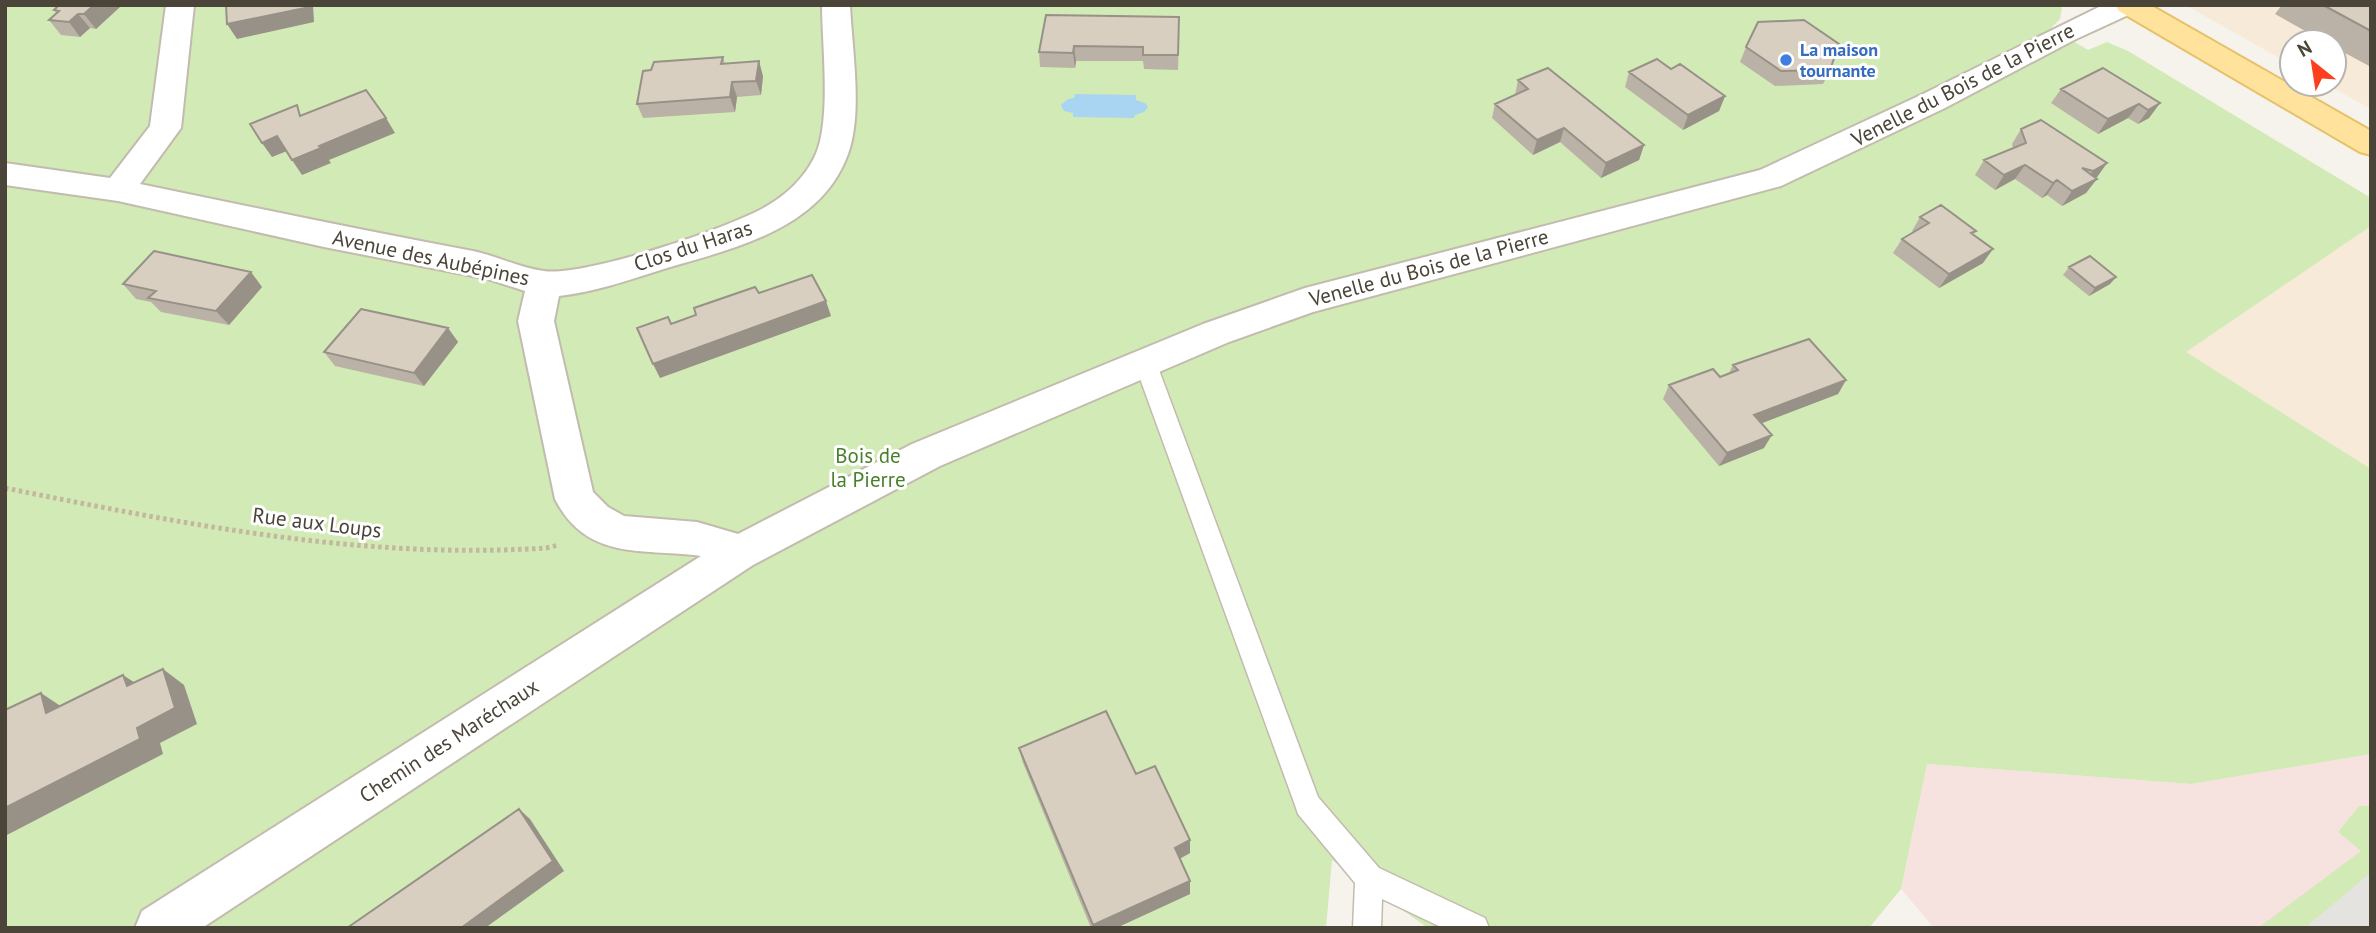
<svg xmlns="http://www.w3.org/2000/svg" width="2376" height="933" viewBox="0 0 2376 933" font-family="'PT Sans',sans-serif">
<rect width="100%" height="100%" fill="#f6f3ec"/>
<path fill="#f7ead8" d="M2185 5H2371V109L2326 84H2334V42H2292V65Z
M2371 226V469L2185 352Z"/>
<path fill="#f6e3e0" d="M2371 754V928H1934L1901 889 1927 764 2191 784Z"/>
<path fill="#d2eab5" d="M5 5H2059L2062 8 2060 19 2051 28 2088 50 2107 42 2128 51 2371 198V226L2186 352 2371 469V754L2191 784 1927 764 1901 889 1869 928H1428L1332 860 1326 928H5Z
M2359 806H2371V876L2368 875 2305 928H2258L2361 851 2338 832Z"/>
<path fill="#e5e3e0" d="M2368 875 2371 876V928H2305Z"/>
<path fill="#a9d4f2" d="M1075 94 1136 95V100L1145 103 1148 107 1144 112 1135 115 1134 118 1073 117V113L1064 111 1061 105 1068 99 1074 98Z"/>
<g fill="none" stroke-linecap="round" stroke-linejoin="round">
<defs>
<path id="service" d="M1145 354 1153 356 1156 362 1318 797 1379 868 1485 918 1489 928H1443L1382 899 1381 928H1353L1355 883 1298 814 1295 805 1134 362 1137 356Z"/>
<path id="minor" d="M166 5H194L181 128 140 184C251 207 361 230 473 251 497 256 520 268 544 271 584 277 730 228 767 206 786 195 804 178 814 158 832 124 822 45 822 5H850C852 49 863 113 848 154 821 229 735 248 667 268 631 279 596 292 559 296L554 321 593 492 608 507 624 516 697 522 738 534 912 444 1203 324 1305 288 1760 170 1923 94 2103 5H2141L2137 11 2074 40 1945 108 1781 186 1313 312 1229 342 940 466 753 565 202 928H135L142 911 701 556C644 548 587 562 555 499L518 321 525 291 488 279 324 247 118 201 5 185V163L110 178 150 126Z"/>
<path id="primary" d="M2115 5H2150L2371 131V155L2360 152 2119 11Z"/>
</defs>
<use href="#service" stroke="#c2bbae" stroke-width="3"/>
<use href="#minor" stroke="#c2bbae" stroke-width="4"/>
<use href="#primary" stroke="#e6c16a" stroke-width="4"/>
<path stroke="#c4b79f" stroke-width="5" stroke-dasharray="3.5 3.5" stroke-linecap="butt" d="M5 488C184 524 362 560 546 548L559 545"/>
<use href="#service" fill="#fff" fill-rule="evenodd"/>
<use href="#minor" fill="#fff" fill-rule="evenodd"/>
<use href="#primary" fill="#ffe39c" fill-rule="evenodd"/>
</g>
<path fill="#bab2a6" d="M59 5H121V6L96 29 90 28 80 37 61 35 49 20 57 14 54 10Z
M2282 5H2371V67L2334 47V42H2325L2275 14Z
M1046 15 1179 32 1178 70 1144 69 1143 61H1076L1075 68 1040 67 1039 52Z
M1746 47 1830 70 1823 84 1775 86 1740 62Z
M723 57 725 64 763 76 761 95 737 97 735 112 643 118 637 104 651 70Z
M1671 69 1725 96 1719 111 1683 130 1625 87 1629 72Z
M1518 80 1644 145 1639 160 1601 178 1560 142 1533 155 1492 118 1495 104 1515 95Z
M2061 89 2160 103 2149 118 2138 124 2128 118 2098 134 2051 103Z
M2021 129 2107 163 2086 193 2062 206 2047 195 2042 198 2015 179 1995 190 1975 175 1984 160 2013 148 2012 144Z
M1920 217 1976 231 1973 235 1983 263 1939 288 1893 253 1902 239 1913 232 1912 231Z
M2069 267 2116 277 2110 284 2089 296 2063 275Z
M123 284 262 287 229 325 161 312 151 302 136 299Z
M448 328 458 342 424 386 335 366 324 352Z
M1733 365 1846 380 1838 394 1761 423 1764 448 1719 466 1663 399 1669 385 1720 377 1729 373Z
M1019 748 1190 853 1180 859 1190 881V894L1116 928H1091L1023 763Z"/>
<path fill="#979187" d="M94 5H121V6L96 29 84 14Z
M305 5H313L314 22 237 39 227 24Z
M78 14 90 28 80 37 69 22Z
M1074 46 1076 61 1075 68 1073 53Z
M759 61 763 76 761 95 756 81Z
M732 82 737 97 735 112 730 97Z
M1725 96 1719 111 1683 130 1688 115Z
M2160 103 2149 118 2138 124 2148 110Z
M2139 104 2128 118 2098 134 2108 119Z
M386 118 395 133 329 160 331 163 302 175 292 160 319 146Z
M1564 128 1560 142 1533 155 1537 140Z
M277 136 287 151 272 157 262 143Z
M1644 145 1639 160 1601 178 1606 163Z
M2107 163 2097 177 2082 186 2093 171Z
M2025 165 2015 179 1995 190 2004 175Z
M2097 179 2086 193 2062 206 2072 191Z
M2057 180 2047 195 2042 198 2053 183Z
M1993 249 1983 263 1939 288 1949 274Z
M251 272 262 287 229 325 216 311Z
M2116 277 2110 284 2089 296 2095 288Z
M826 301 831 316 660 378 653 364Z
M448 328 458 342 424 386 414 373Z
M1846 380 1838 394 1747 429 1754 415Z
M1772 435 1764 448 1719 466 1727 453Z
M163 669 184 685 197 724 160 743 163 754 5 836V808Z
M123 675 146 690 127 686Z
M41 693 65 709 46 713Z
M519 809 530 819 564 871 485 928H461Z
M1190 840V853L1175 861V848Z
M1190 881V894L1116 928H1093V925Z"/>
<path fill="#d8cfc1" stroke="#979187" stroke-width="2" d="M59 5H94L84 14H78L69 22 49 20 59 11 54 10Z
M226 5H305V8L227 24Z
M2323 5H2371V31Z
M1046 15 1179 17 1178 55H1143V47L1074 46 1073 53 1039 52Z
M1804 20 1839 44 1830 70 1781 71 1746 47 1758 22Z
M723 57 721 64 759 61 756 81 732 82 730 97 637 104 643 71 651 70 654 62Z
M1657 59 1671 69 1680 64 1725 96 1688 115 1629 72Z
M1548 68 1644 145 1606 163 1564 128 1537 140 1495 104 1528 89 1518 80Z
M2103 68 2160 103 2148 110 2139 104 2108 119 2061 89Z
M366 90 386 118 319 146 321 148 292 160 277 136 262 143 250 124 297 105 300 116Z
M2041 120 2107 163 2093 171 2082 168 2097 179 2072 191 2057 180 2053 183 2025 165 2004 175 1984 160 2026 143 2021 129Z
M1941 205 1976 231 1971 233 1993 249 1949 274 1902 239 1929 223 1920 217Z
M154 251 251 272 216 311 148 298 156 291 123 284Z
M2090 256 2116 277 2095 288 2069 267Z
M812 275 826 301 653 364 637 328 668 317 671 324 696 315 694 308 755 287 759 293Z
M361 309 448 328 414 373 324 352Z
M1809 339 1846 380 1754 415 1772 435 1727 453 1669 385 1713 369 1720 377 1738 370 1733 365Z
M163 669 175 708 137 728 140 739 5 808V710L41 693 46 713 123 675 127 686Z
M1106 711 1136 774 1155 766 1190 840 1175 848 1190 881 1093 925 1019 748Z
M519 809 553 861 461 928H347Z"/>
<circle fill="#3f7fe0" stroke="#fff" stroke-width="2.5" cx="1786" cy="60" r="7"/>
<g text-anchor="middle" stroke-width="6" stroke-linejoin="round" paint-order="stroke">
<g font-size="18" font-weight="bold" fill="#366cbe" stroke="#fff" text-anchor="start">
<text x="1800" y="56">La maison<tspan x="1800" dy="21">tournante</tspan></text>
</g>
<g font-size="21" fill="#4b4439" stroke="#fff">
<text transform="translate(1963 85) rotate(-27)" y="7">Venelle du Bois de la Pierre</text>
<text transform="translate(693 246) rotate(-18)" y="7">Clos du Haras</text>
<text transform="translate(431 258) rotate(12)" y="7">Avenue des Aubépines</text>
<text transform="translate(1429 268) rotate(-15)" y="7">Venelle du Bois de la Pierre</text>
<text transform="translate(317 523) rotate(7)" y="7">Rue aux Loups</text>
<text transform="translate(449 741) rotate(-33)" y="7">Chemin des Maréchaux</text>
</g>
<g font-size="21" fill="#4a7f2a" stroke="#fff">
<text x="868" y="463">Bois de<tspan x="868" dy="24">la Pierre</tspan></text>
</g>
</g>
<rect width="2376" height="933" fill="none" stroke="#4b4439" stroke-width="14"/>
<g transform="translate(2313 63) rotate(330)"><circle r="33" fill="#ffffff" stroke="#b7b4b0" stroke-width="2"/>
<path d="M0-5L12 26L0 18L-12 26Z" fill="#fc3f1d"/>
<text y="-10" font-size="19" font-weight="bold" text-anchor="middle" fill="#4b4439">N</text>
</g>
</svg>
